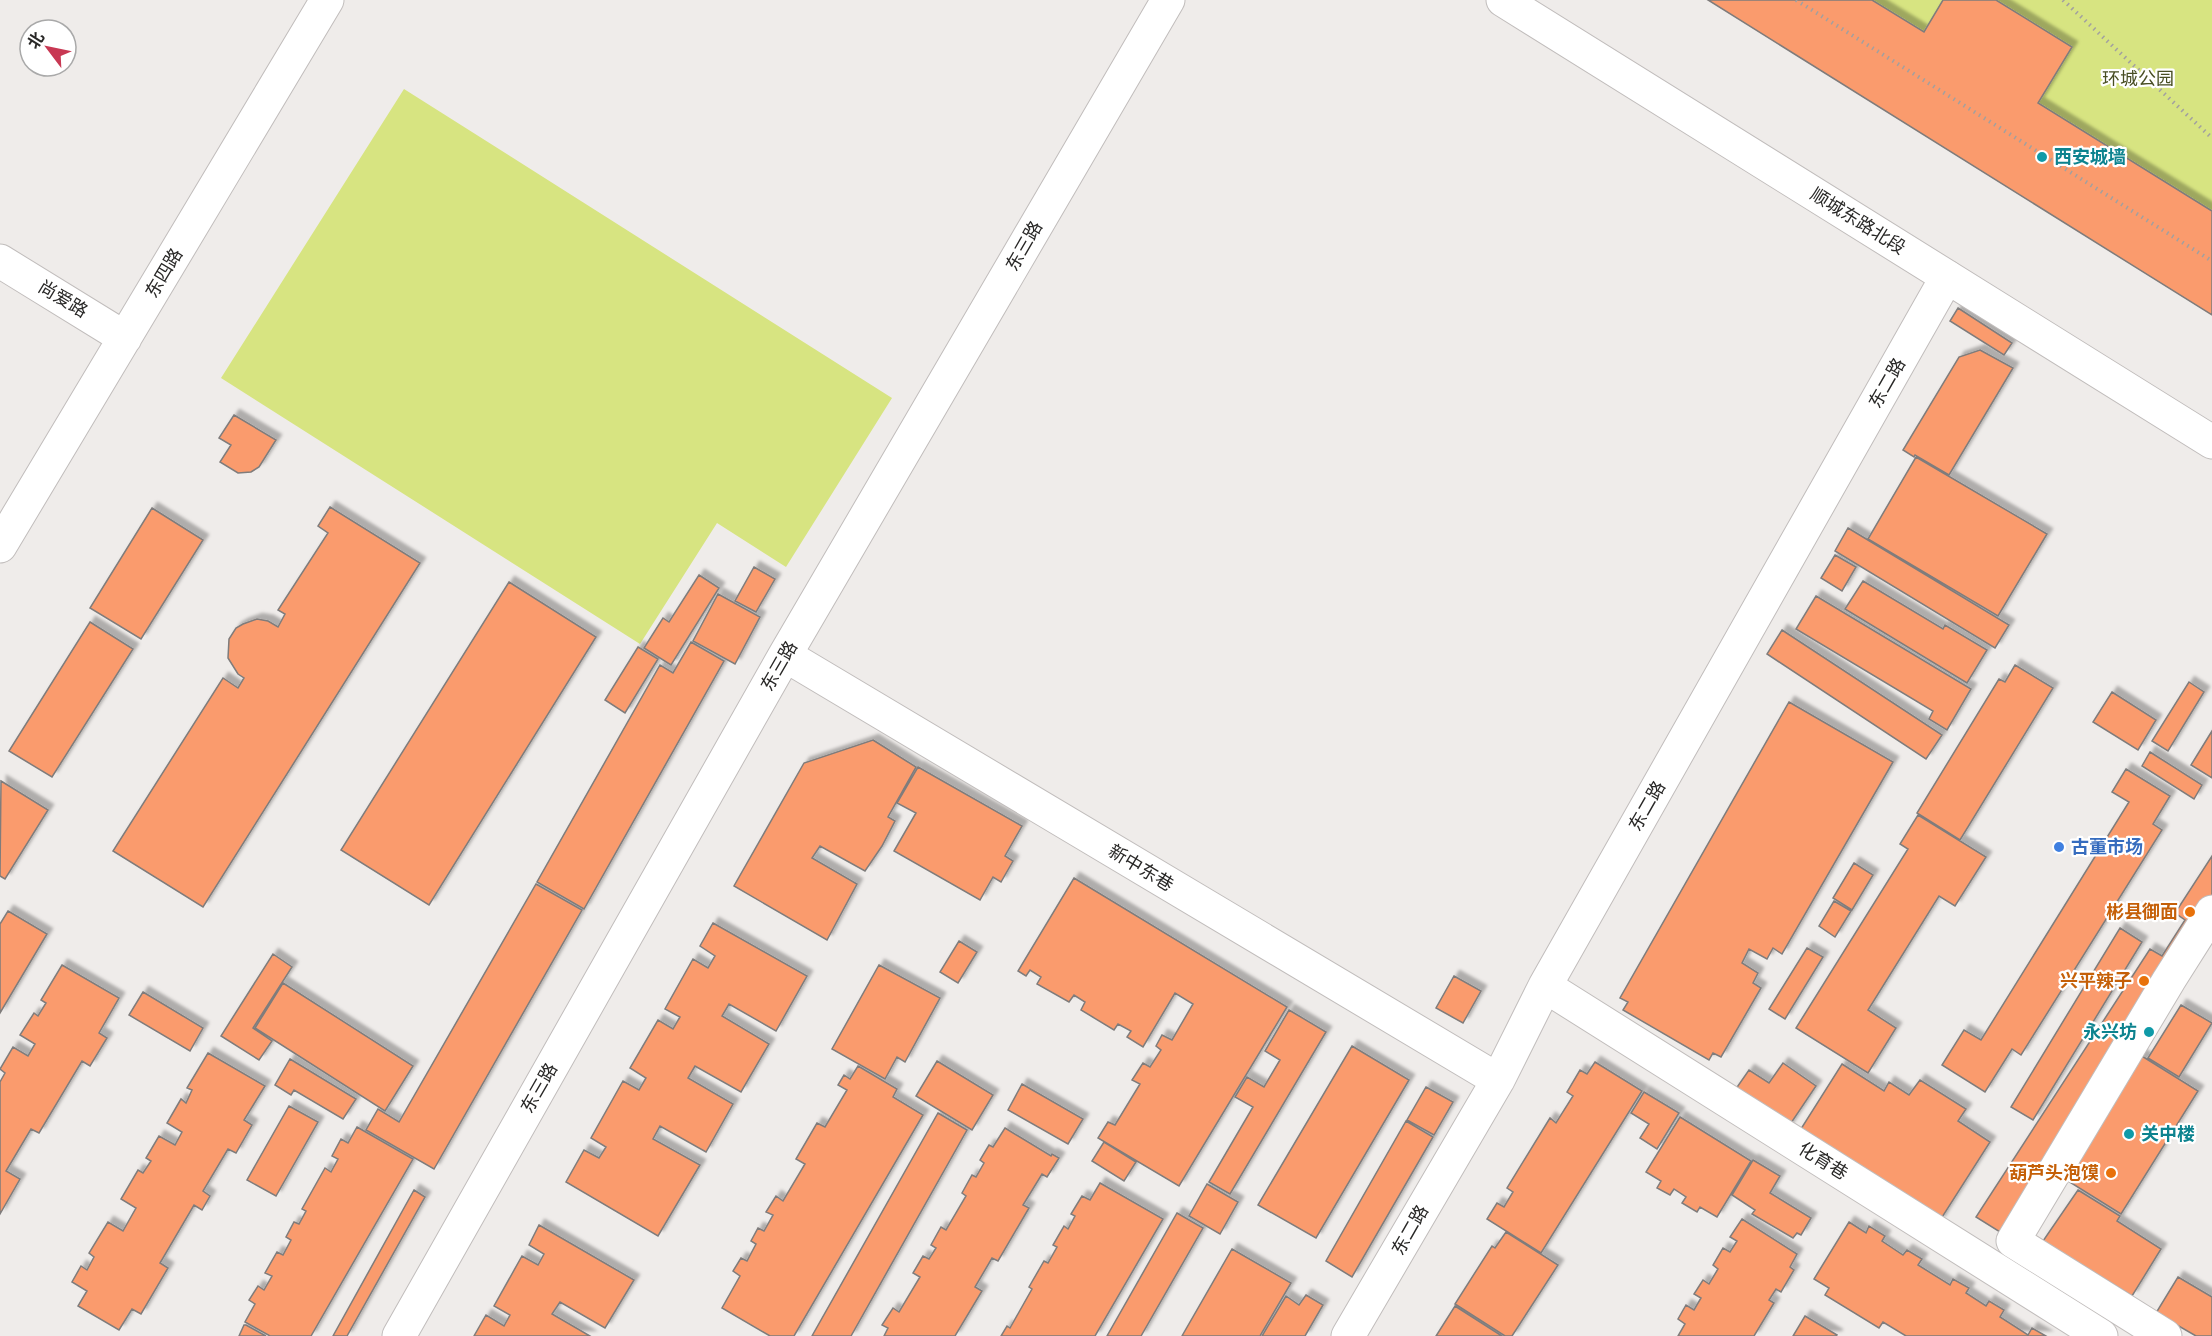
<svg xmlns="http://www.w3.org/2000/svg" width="2212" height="1336" viewBox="0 0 2212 1336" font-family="'Sofia Sans Condensed','Noto Sans SC',sans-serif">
<defs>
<filter id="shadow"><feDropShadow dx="5.5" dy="-5.5" stdDeviation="1.5" flood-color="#0004"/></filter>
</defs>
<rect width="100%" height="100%" fill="#efecea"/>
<path fill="#d7e481" d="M1872 0H1943L1924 32Z
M1996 0H2212V211L2038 103 2072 47Z
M404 89 892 398 786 567 717 523 640 644 221 378Z"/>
<path fill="#fa9b6d" stroke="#7f7c7b" stroke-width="1.5" filter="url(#shadow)" d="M1708 0H1872L1924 32 1943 0H1996L2072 47 2038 103 2212 211V315Z
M1958 308 2012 343 2004 355 1950 321Z
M1980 350 2013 368 1949 475 1915 455 1914 457 1903 450 1959 357Z
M234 415 276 440 259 467 251 472 238 473 220 462 231 445 219 438Z
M1916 457 2047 534 1998 616 1868 539Z
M330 507 420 563 203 907 113 851 223 678 238 688 244 678 238 674 228 658 229 639 236 628 243 624 257 619 268 621 278 627 285 614 278 610 328 533 318 526Z
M152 508 203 540 141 639 90 608Z
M1848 528 2009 625 1995 648 1835 551Z
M1835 555 1856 567 1842 591 1821 578Z
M754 567 775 579 756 612 735 601Z
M699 575 719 588 671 665 644 648 663 618 669 622Z
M1863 581 1943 629 1945 625 1987 650 1967 683 1845 609Z
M509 582 596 637 429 905 341 850Z
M718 594 760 617 735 664 693 641Z
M1816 596 1971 689 1947 730 1929 719 1933 711 1796 629Z
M90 622 133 649 52 777 9 751Z
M1782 630 1942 735 1926 759 1767 654Z
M691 642 724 661 584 909 537 882 660 665 673 673Z
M638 647 658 659 625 713 605 700Z
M2015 665 2053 688 1960 840 1917 813 1999 679 2005 682Z
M2189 682 2204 692 2168 751 2152 741Z
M2112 692 2156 720 2138 750 2093 722Z
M1789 702 1893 762 1782 954 1773 948 1767 959 1749 949 1742 963 1758 973 1753 983 1761 988 1721 1057 1713 1053 1709 1060 1623 1010 1628 1002 1620 998Z
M2212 731V778L2191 765Z
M873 740 916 767 888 817 895 821 882 846 865 871 820 846 812 858 857 884 827 940 734 886 804 763Z
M2150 752 2202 785 2194 799 2142 766Z
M918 767 1022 826 1005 856 1013 861 1001 882 993 877 980 900 894 851 916 813 897 803Z
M2126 769 2170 796 2153 824 2162 830 2021 1055 2012 1049 1985 1092 1942 1065 1964 1030 1981 1040 2129 802 2112 792Z
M1 781 48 810 5 879 0 876Z
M1918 815 1986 857 1955 906 1939 896 1868 1010 1896 1028 1868 1073 1796 1028 1908 849 1900 844Z
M2212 856V902L2008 1237 1976 1217 2150 949 2162 956 2185 920 2175 913Z
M1854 863 1873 875 1852 910 1833 898Z
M1074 878 1287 1007 1179 1186 1098 1138 1108 1122 1115 1125 1140 1084 1132 1080 1143 1063 1150 1067 1161 1050 1156 1046 1162 1035 1172 1040 1193 1004 1175 993 1143 1047 1127 1037 1131 1031 1118 1024 1114 1030 1081 1010 1085 1002 1074 995 1069 1002 1037 984 1041 977 1030 970 1026 976 1018 971Z
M536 884 582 910 434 1169 366 1130 378 1109 399 1122Z
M1834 901 1851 911 1835 937 1819 926Z
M8 911 47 934 0 1013V924Z
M713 923 807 976 776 1031 729 1004 722 1016 769 1044 741 1092 695 1066 688 1078 733 1104 706 1152 660 1126 653 1139 700 1165 658 1236 566 1182 584 1150 599 1158 606 1147 591 1138 623 1081 639 1090 646 1078 630 1068 658 1020 673 1029 680 1017 665 1009 693 959 708 968 715 956 700 946Z
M2120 928 2142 942 2033 1120 2011 1107Z
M959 941 977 952 958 983 940 972Z
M1807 948 1823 957 1785 1019 1769 1009Z
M273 954 292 967 253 1028 272 1041 259 1060 221 1036Z
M62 965 119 998 99 1033 107 1038 90 1066 82 1061 39 1133 31 1129 6 1171 20 1179 0 1214V1082L5 1073 0 1069 13 1047 28 1056 35 1044 20 1035 34 1013 38 1016 46 1003 41 1000Z
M879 965 940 998 905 1062 897 1057 885 1079 832 1049Z
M1454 976 1481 991 1463 1023 1436 1008Z
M283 983 413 1066 385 1111 255 1028Z
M143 992 203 1028 190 1051 129 1015Z
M2181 1005 2212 1023 2179 1077 2148 1058Z
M1289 1010 1326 1032 1230 1194 1209 1182 1253 1107 1235 1097 1247 1077 1264 1087 1280 1060 1265 1051Z
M1352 1046 1409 1080 1316 1238 1258 1205Z
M208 1053 265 1086 244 1120 252 1125 236 1153 228 1149 203 1191 210 1196 202 1210 194 1205 160 1263 168 1268 141 1314 132 1309 119 1330 78 1306 87 1291 72 1282 81 1266 87 1270 94 1257 89 1253 108 1222 123 1231 136 1208 121 1199 138 1170 143 1173 151 1161 146 1158 159 1136 175 1145 182 1132 167 1123 181 1099 186 1103 192 1090 187 1088Z
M2137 1053 2198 1091 2121 1214 2060 1176Z
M290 1059 356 1099 343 1119 294 1090 291 1095 275 1085Z
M937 1061 993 1095 972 1130 916 1096Z
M1595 1062 1642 1091 1541 1253 1487 1219 1497 1203 1504 1207 1513 1192 1507 1188 1550 1118 1556 1123 1573 1096 1567 1092 1580 1070 1587 1074Z
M1783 1063 1816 1086 1787 1129 1733 1093 1749 1070 1769 1083Z
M1842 1064 1884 1091 1889 1082 1909 1095 1920 1080 1966 1109 1958 1121 1990 1142 1939 1222 1799 1132Z
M858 1066 897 1089 893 1097 923 1115 794 1336H770L722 1308 740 1276 733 1271 741 1258 747 1261 756 1244 751 1241 758 1228 764 1231 773 1215 766 1212 776 1196 783 1201 805 1164 796 1159 817 1123 825 1127 847 1090 838 1085 844 1075 850 1079Z
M1022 1084 1083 1119 1068 1144 1008 1110Z
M1426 1087 1453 1102 1434 1135 1407 1120Z
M1644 1092 1679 1113 1657 1149 1640 1138 1649 1124 1631 1113Z
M289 1106 318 1122 276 1196 247 1180Z
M938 1113 967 1130 851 1336H812Z
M1680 1117 1751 1161 1717 1217 1700 1207 1697 1212 1682 1203 1686 1197 1674 1189 1670 1195 1657 1188 1661 1181 1646 1172Z
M1406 1121 1433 1137 1352 1277 1326 1261Z
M357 1127 413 1159 311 1336H270L245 1322 255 1304 249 1300 258 1286 264 1290 272 1276 265 1273 277 1252 283 1255 291 1240 286 1237 294 1222 299 1224 306 1211 302 1209 325 1168 331 1172 338 1159 332 1156 341 1139 348 1143Z
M1005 1128 1051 1156 1052 1154 1059 1158 1047 1177 1042 1174 1023 1205 1029 1208 998 1261 992 1258 975 1287 982 1291 955 1336H884L888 1328 882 1325 893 1308 899 1312 920 1277 913 1273 923 1256 929 1259 936 1248 931 1245 941 1227 946 1230 966 1196 962 1193 972 1175 976 1177 984 1163 980 1160 989 1145 993 1147Z
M1104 1142 1136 1162 1124 1181 1092 1161Z
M1753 1160 1780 1176 1770 1193 1811 1218 1801 1235 1797 1233 1793 1238 1752 1214 1755 1210 1732 1195Z
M1100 1183 1163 1219 1095 1336H1001L1007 1326 1010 1328 1032 1289 1029 1287 1044 1261 1048 1263 1057 1247 1053 1245 1064 1226 1068 1229 1075 1216 1071 1214 1082 1196 1090 1200Z
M1207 1184 1238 1202 1220 1234 1189 1216Z
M414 1190 425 1197 347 1336H333Z
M2078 1190 2120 1216 2117 1221 2161 1249 2132 1296 2043 1241Z
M1177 1213 1203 1228 1141 1336H1107Z
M1742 1219 1797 1254 1790 1267 1794 1270 1781 1292 1776 1289 1769 1300 1774 1303 1754 1336H1678L1685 1324 1678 1319 1686 1305 1694 1310 1701 1298 1694 1294 1703 1280 1709 1284 1718 1269 1713 1265 1723 1248 1730 1252 1737 1241 1730 1237Z
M1849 1222 1866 1233 1869 1226 1885 1236 1882 1241 1903 1255 1907 1250 1922 1259 1918 1265 1950 1285 1953 1279 1969 1288 1966 1293 1986 1306 1989 1301 2004 1310 2000 1317 2028 1335 2032 1328 2046 1336H1906L1883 1322 1879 1328 1825 1295 1829 1288 1814 1279Z
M539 1225 634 1280 605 1328 560 1302 552 1314 590 1336H474L486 1315 504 1326 510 1315 494 1306 522 1256 538 1265 544 1254 529 1245Z
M1506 1232 1558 1265 1512 1336H1505L1455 1304 1492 1246 1495 1248Z
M1232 1249 1291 1283 1260 1336H1182Z
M2178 1277 2212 1297V1336H2196L2156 1313Z
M1306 1295 1323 1305 1305 1336H1262L1286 1296 1299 1305Z
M1455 1306 1502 1336H1436Z
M1805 1316 1837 1335 1836 1336H1793Z
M244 1325H246L266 1336H239Z"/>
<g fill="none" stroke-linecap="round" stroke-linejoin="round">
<defs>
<path id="pedestrian" d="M2165 1336 2013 1241 2169 980 2212 912"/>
<path id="minor" d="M0 261 125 338
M0 546 327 0
M785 655 1498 1080
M1545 986 2101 1336
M399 1336 785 655 1168 0
M1348 1336 1498 1080 1545 986 1947 277"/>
<path id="tertiary" d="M1503 0 2212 442"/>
</defs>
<use href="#pedestrian" stroke="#c1bdbc" stroke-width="35"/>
<use href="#minor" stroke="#c1bdbc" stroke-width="35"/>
<use href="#tertiary" stroke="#c1bdbc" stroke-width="35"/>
<path stroke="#a2a09f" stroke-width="4" stroke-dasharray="1.5 4.5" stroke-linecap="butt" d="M1796 0 2212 261
M2063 0 2212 138"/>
<use href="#pedestrian" stroke="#fff" stroke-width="33"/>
<use href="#minor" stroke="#fff" stroke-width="33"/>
<use href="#tertiary" stroke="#fff" stroke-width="33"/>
</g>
<g fill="#0f9aa8" stroke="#fff" stroke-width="2">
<circle cx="2042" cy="157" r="6"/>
<circle cx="2149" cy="1032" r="6"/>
<circle cx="2129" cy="1134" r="6"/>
</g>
<circle fill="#3f7fe0" stroke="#fff" stroke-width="2" cx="2059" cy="847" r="6"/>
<g fill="#e8710a" stroke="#fff" stroke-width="2">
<circle cx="2190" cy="912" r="6"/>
<circle cx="2144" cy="981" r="6"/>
<circle cx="2111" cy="1173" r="6"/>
</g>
<g text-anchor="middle" stroke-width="4.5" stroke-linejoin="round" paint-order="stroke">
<g font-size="18" fill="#484e23" stroke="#fff">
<text x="2138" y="85">环城公园</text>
</g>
<g font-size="18" font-weight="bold" fill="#0d838f" stroke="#fff" text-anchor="start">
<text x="2054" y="163">西安城墙</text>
<text x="2137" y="1038" text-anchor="end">永兴坊</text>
<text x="2141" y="1140">关中楼</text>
</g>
<g font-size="18" fill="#292827" stroke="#fff">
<text transform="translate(1858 221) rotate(32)" y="6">顺城东路北段</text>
<text transform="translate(1024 246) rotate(-60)" y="6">东三路</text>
<text transform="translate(164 273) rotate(-59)" y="6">东四路</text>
<text transform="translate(63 299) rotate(31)" y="6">尚爱路</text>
<text transform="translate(1887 383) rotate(-60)" y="6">东二路</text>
<text transform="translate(779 666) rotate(-60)" y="6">东三路</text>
<text transform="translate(1647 806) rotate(-60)" y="6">东二路</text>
<text transform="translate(1141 868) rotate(31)" y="6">新中东巷</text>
<text transform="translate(539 1088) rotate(-60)" y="6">东三路</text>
<text transform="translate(1823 1161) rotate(32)" y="6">化育巷</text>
<text transform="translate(1410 1230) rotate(-60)" y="6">东二路</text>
</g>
<g font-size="18" font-weight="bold" fill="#366cbe" stroke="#fff" text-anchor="start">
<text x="2071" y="853">古董市场</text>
</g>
<g font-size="18" font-weight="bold" fill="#c56008" stroke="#fff" text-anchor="end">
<text x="2178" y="918">彬县御面</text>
<text x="2132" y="987">兴平辣子</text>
<text x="2099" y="1179">葫芦头泡馍</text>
</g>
</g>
<g transform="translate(48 48) rotate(302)"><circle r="28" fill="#ffffff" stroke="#a9a9a9" stroke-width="1.5"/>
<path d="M0-4.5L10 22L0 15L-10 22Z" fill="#c83853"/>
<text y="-9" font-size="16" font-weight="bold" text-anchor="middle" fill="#292827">北</text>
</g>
</svg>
